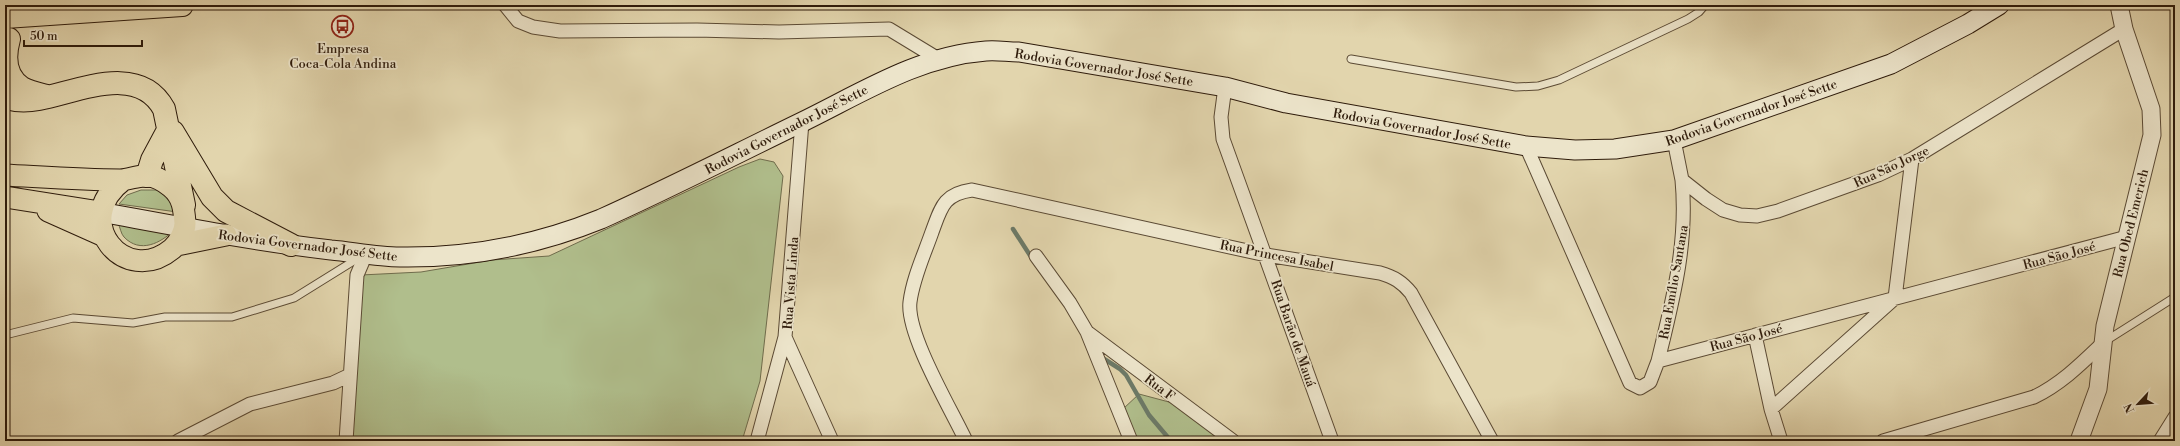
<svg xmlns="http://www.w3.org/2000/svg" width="2180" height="446" viewBox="0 0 2180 446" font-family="'Libre Bodoni',serif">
<rect width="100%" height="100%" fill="#e2d5ad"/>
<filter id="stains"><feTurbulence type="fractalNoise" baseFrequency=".005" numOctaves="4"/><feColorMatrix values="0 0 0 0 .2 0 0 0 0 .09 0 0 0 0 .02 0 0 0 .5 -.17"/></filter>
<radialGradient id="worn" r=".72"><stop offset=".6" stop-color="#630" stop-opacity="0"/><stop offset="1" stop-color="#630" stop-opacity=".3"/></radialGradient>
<path fill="#b0be8c" stroke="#6f6c4c" d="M760 159 774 162 783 176 760 381 742 441H350L361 275 421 272 492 260 549 256 739 167Z
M141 190H159L172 202 177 212 119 204 127 195Z
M118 223 174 230C161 243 140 254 124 237 121 234 120 227 118 223Z
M1139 394 1184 406 1221 441H1137L1123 409Z"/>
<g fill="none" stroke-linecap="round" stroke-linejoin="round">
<path stroke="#6c7a68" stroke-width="4.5" d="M1013 229 1033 260
M1101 357 1120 369 1126 375 1149 415 1171 441"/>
<defs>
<path id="service" d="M1351 59 1516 87 1538 86 1559 80 1688 19 1699 12 1705 5
M5 335 73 318 133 323 165 317H232L294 298 360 257
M2104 342 2175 297"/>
<path id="minor" d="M505 5 518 21 533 27 560 31 697 30 779 32 889 29 940 60
M1225 87 1221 117 1223 139 1332 441
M1674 140 1682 180 1706 199 1723 210 1740 215 1757 216 1778 211 1878 175 1912 159 2124 29
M1526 146 1630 383 1640 388 1650 382 1658 361 2127 237
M1036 256 1070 303 1087 332 1131 441
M1087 332 1233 441
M1755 335 1771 409 1781 441
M785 337 832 441
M1658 361C1673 299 1688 243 1682 180
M1771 409 1895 298 1912 159
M178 441 250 404 333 383 350 375
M346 441 357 275 366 254
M757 441 785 337 802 122
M966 441C951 409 906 334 910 302 913 278 924 255 932 232 941 208 943 194 972 190L1266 255 1380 273C1394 277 1402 282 1411 293L1492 441
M1883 441 2034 397C2061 384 2081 364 2103 343
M2160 441 2175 417"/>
<path id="tertiary" d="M2079 441 2098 389 2105 326 2152 135 2151 109 2124 29 2119 5"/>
<path id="secondary" d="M100 212C177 226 253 241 331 250 353 252 377 257 400 257 469 258 537 245 601 219 668 189 734 155 800 123 860 94 918 56 986 51 997 50 1008 52 1019 52L1225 87 1286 103 1526 146 1575 150 1615 149 1674 140 1891 64 1968 24 1999 5"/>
<path id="primary" d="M5 175C43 177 82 180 120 180 129 180 138 175 147 176 156 176 165 182 171 187 183 197 184 209 185 223 185 232 179 243 172 249 125 288 69 221 123 180
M5 197 100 212
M48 211 104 236
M177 245 226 235"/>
<path id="motorway" d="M5 17 182 5
M9 39C4 57 5 77 22 88 29 92 39 94 47 96
M5 98C16 101 28 101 39 99 77 92 139 62 164 109L184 205
M173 132 212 197 226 211 291 245
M147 176 152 160 167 132"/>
</defs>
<use href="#service" stroke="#5b4a34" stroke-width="9"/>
<use href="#minor" stroke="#5b4a34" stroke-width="15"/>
<use href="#tertiary" stroke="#5b4a34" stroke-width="19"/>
<use href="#secondary" stroke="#2e1b0b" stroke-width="21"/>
<use href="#primary" stroke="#2e1b0b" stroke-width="23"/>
<use href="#motorway" stroke="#2e1b0b" stroke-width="24"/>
<use href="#service" stroke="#ece4ca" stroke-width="7"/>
<use href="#minor" stroke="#ece4ca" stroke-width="13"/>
<use href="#tertiary" stroke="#ece4ca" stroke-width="17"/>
<use href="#secondary" stroke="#ece4ca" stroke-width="19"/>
<use href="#primary" stroke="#e2d5ad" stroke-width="21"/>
<use href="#motorway" stroke="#e2d5ad" stroke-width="22"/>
</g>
<defs>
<symbol id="bus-ring" viewBox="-11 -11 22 22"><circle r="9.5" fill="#ece4ca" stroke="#8f2418" stroke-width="1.5"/><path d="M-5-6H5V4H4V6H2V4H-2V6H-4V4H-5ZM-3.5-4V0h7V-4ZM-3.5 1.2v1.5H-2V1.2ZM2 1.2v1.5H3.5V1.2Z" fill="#8f2418"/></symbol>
</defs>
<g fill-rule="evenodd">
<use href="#bus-ring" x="330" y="14" width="25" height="25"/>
</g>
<g text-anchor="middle" stroke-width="3.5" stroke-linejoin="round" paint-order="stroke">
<g font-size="13" fill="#2e1b0b" stroke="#ece4ca">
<text x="343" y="53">Empresa<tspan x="343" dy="15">Coca-Cola Andina</tspan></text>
</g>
<g font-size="13" fill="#2e1b0b" stroke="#ece4ca">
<text transform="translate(1104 67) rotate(9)" y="5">Rodovia Governador José Sette</text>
<text transform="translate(1751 112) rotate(-19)" y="5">Rodovia Governador José Sette</text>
<text transform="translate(1422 128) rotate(10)" y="5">Rodovia Governador José Sette</text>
<text transform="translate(786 129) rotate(-27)" y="5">Rodovia Governador José Sette</text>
<text transform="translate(1891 166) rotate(-25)" y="5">Rua São Jorge</text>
<text transform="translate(2130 223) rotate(-76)" y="5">Rua Obed Emerich</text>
<text transform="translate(308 245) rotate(7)" y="5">Rodovia Governador José Sette</text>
<text transform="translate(1277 255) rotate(11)" y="5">Rua Princesa Isabel</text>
<text transform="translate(2059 255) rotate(-15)" y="5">Rua São José</text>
<text transform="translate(1673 282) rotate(-80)" y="5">Rua Emílio Santana</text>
<text transform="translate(790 283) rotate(-86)" y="5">Rua Vista Linda</text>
<text transform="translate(1294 333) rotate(71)" y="5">Rua Barão de Mauá</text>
<text transform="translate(1746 337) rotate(-15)" y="5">Rua São José</text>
<text transform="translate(1160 387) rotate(37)" y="5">Rua F</text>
</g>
</g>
<rect width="2180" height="446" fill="none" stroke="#e2d5ad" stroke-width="20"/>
<rect x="6" y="6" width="2168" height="434" fill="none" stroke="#2e1b0b" stroke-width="2"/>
<rect x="10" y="10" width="2160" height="426" fill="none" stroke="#2e1b0b"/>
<g transform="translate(2138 404) rotate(244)" stroke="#ece4ca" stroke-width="3" paint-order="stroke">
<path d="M0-3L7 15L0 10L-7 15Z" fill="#2e1b0b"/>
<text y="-6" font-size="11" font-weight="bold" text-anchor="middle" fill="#2e1b0b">N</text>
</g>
<path d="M24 40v6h118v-6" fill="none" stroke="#2e1b0b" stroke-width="2"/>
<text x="30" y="40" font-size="12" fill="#2e1b0b" stroke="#ece4ca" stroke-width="3" paint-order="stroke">50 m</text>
<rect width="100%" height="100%" filter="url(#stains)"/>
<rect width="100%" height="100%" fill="url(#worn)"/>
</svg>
